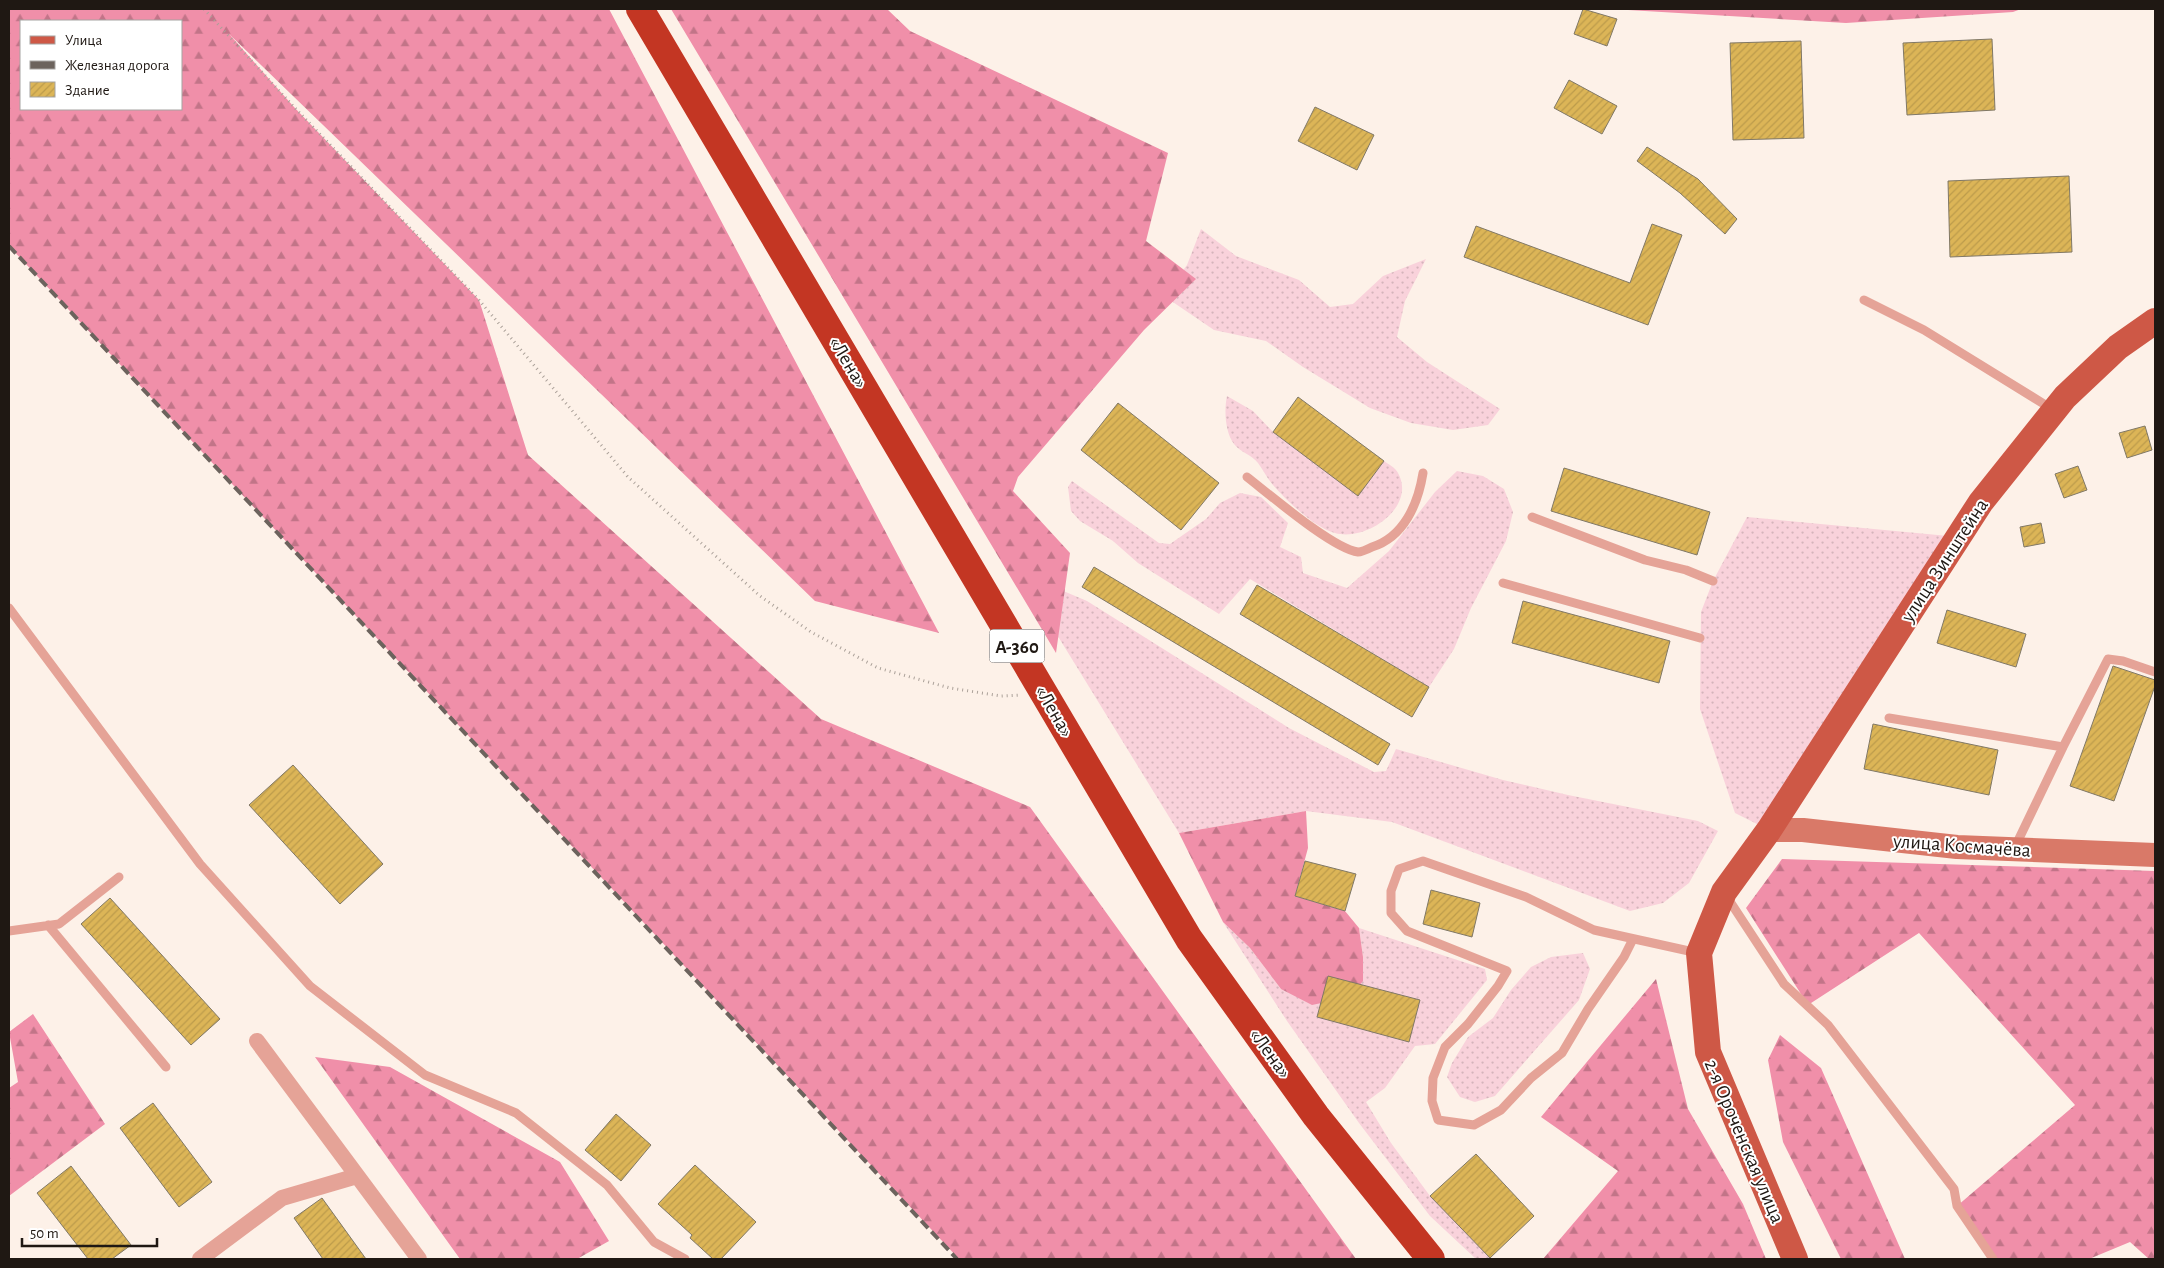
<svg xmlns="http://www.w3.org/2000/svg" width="2164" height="1268" viewBox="0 0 2164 1268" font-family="'Alegreya Sans',sans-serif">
<defs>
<pattern id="grass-dots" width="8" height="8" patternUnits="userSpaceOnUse" patternTransform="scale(1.25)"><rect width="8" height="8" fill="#f9d2db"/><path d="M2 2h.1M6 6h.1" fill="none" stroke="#d5b4bb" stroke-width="1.8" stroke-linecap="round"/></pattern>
<pattern id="forest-firs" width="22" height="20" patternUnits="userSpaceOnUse" patternTransform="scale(1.25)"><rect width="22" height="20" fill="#f08fa9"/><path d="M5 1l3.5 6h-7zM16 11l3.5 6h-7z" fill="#c27488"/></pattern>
<pattern id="building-hatch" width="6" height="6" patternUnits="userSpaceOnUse" patternTransform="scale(1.25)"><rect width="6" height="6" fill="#dcb557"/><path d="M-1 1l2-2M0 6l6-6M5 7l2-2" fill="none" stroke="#bc9b4b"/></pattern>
</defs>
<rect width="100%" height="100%" fill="#fdf1e8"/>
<path fill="url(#grass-dots)" d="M1201 229 1236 256 1299 280 1330 307 1353 304 1383 276 1426 259 1405 301 1397 337 1427 362 1500 409 1488 425 1453 430 1411 423 1370 408 1303 367 1266 341 1214 330 1164 296 1187 265Z
M1227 396 1253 411 1273 432 1358 495 1384 461C1388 464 1396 468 1398 473 1417 507 1366 542 1335 533 1315 528 1287 501 1273 485 1267 478 1263 470 1258 463 1252 455 1240 452 1234 444 1225 432 1224 410 1227 396Z
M1457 471 1483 476 1504 489 1513 512 1506 541 1471 608 1454 649 1429 687 1250 579 1219 614 1138 563 1113 541 1080 521 1071 511 1068 487 1072 481 1159 543 1170 544 1206 519 1220 503 1240 493 1261 497 1288 523 1280 547 1301 557 1303 573 1347 588 1389 551 1435 492Z
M1747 517 1959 537 1769 830 1735 813 1700 709 1701 612 1713 581Z
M1035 579 1087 601 1289 728 1374 772 1386 771 1396 749 1503 780 1568 795 1698 821 1718 831 1689 883 1663 903 1630 911 1392 822 1306 811 1179 833 1035 599Z
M1223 922 1250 948 1281 989 1363 957 1359 928 1485 969 1487 980 1435 1044 1415 1046 1385 1088 1366 1102 1391 1143 1430 1196 1491 1259H1476L1430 1216 1359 1123 1287 1021Z
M1583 953 1590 969 1579 1000 1495 1096 1475 1102 1460 1097 1447 1077 1452 1063 1468 1037 1493 1018 1511 990 1531 967 1551 957Z"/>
<path fill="url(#forest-firs)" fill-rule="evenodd" d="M9 9H609L939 633 815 601 229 34 294 107 479 300 528 455 821 719 1030 807 1356 1259H959L9 246ZM181 21V109H21V21Z
M671 9H887L910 31 1168 153 1146 241 1196 279 1144 330 1018 477 1013 491 1070 553 1056 653Z
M1611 9H2021L2013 12 1846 23Z
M1306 811 1308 848 1295 896 1345 911 1359 928 1363 957V981L1350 997 1312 1005 1281 989 1250 948 1223 922 1179 833Z
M1782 859 2155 871V1259H2149L2130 1242 2089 1259H1993L1957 1206 2075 1105 1919 933 1808 1005 1746 908Z
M1656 979 1688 1109 1743 1204 1766 1259H1543L1618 1171 1541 1117Z
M33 1014 105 1124 9 1196V1088L18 1082 9 1032Z
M1780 1035 1821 1068 1905 1259H1841L1783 1142 1768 1060Z
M315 1057 390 1067 560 1162 609 1241 577 1259H460Z"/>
<path fill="url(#building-hatch)" stroke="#807866" d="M1583 9 1617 19 1607 46 1574 34Z
M1992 39 1995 110 1907 115 1903 43Z
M1801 41 1804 138 1733 140 1730 43Z
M1569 80 1617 106 1602 134 1554 108Z
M1315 107 1374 135 1357 170 1298 141Z
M1647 147 1698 179 1737 219 1725 234 1680 193 1637 161Z
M2069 176 2072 252 1950 257 1948 181Z
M1652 224 1682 235 1648 325 1464 257 1476 226 1630 283Z
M1298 397 1384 461 1358 496 1273 432Z
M1118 403 1219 483 1181 530 1081 450Z
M2145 426 2152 450 2127 458 2119 433Z
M2078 466 2087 490 2064 498 2055 474Z
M1564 468 1710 512 1697 555 1551 511Z
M2041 523 2045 543 2024 547 2020 527Z
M1094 567 1390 744 1378 765 1082 587Z
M1257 585 1429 687 1412 717 1240 614Z
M1523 601 1670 641 1659 683 1512 643Z
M1947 610 2026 634 2016 667 1937 643Z
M2113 666 2155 680V686L2114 801 2070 786Z
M1873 724 1998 750 1989 795 1864 769Z
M293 765 383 864 340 904 249 805Z
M1305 861 1356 874 1345 911 1295 896Z
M1431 890 1480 903 1472 937 1423 924Z
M110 898 220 1019 191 1045 81 924Z
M1328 976 1420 1000 1409 1042 1317 1017Z
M153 1103 212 1182 179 1207 120 1128Z
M616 1114 651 1145 621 1181 585 1150Z
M1476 1154 1534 1216 1490 1258 1430 1196Z
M695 1165 756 1222 721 1259H713L690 1238 692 1235 658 1204Z
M71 1166 131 1245 112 1259H88L37 1193Z
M322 1198 366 1259H323L294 1218Z"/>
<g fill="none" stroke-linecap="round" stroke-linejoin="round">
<path stroke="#aba199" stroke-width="3" stroke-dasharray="1 4" stroke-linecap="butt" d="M204 9 294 107 479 300 628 477 760 596 811 632 878 668 950 688 1001 696 1021 695"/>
<path stroke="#e5a397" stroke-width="9" d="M1864 300 1924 330 2052 409
M1247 477C1269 494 1333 549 1358 552 1362 552 1368 549 1372 547 1404 537 1418 504 1423 473
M1532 517 1645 560 1686 570 1713 581
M1503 583 1700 638
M9 608 200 864 310 986 425 1075 516 1113 607 1185 654 1242 685 1259
M1889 718 2063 747 2015 847
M2063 747 2108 659 2123 661 2155 672
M1727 897 1784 984 1828 1025 1954 1189 1957 1206 1993 1259
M48 925 166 1067
M9 931 59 924 119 877
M1633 939 1624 957 1588 1009 1562 1053 1531 1078 1501 1110 1474 1125 1438 1120 1432 1101 1433 1078 1445 1047 1468 1024 1498 986 1507 971 1407 931 1391 913V891L1399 869 1423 861 1526 897 1594 930 1698 953"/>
<path stroke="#e5a397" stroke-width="16" d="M257 1041 419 1259
M200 1259 282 1198 357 1176"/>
<path stroke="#d97968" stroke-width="24" d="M1769 830H1803L1957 847 2155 855"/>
<path stroke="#ce5846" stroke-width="26" d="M1795 1259 1708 1052 1699 953 1724 892 1769 830 1981 502 2065 397 2118 347 2155 321"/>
<path stroke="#c33623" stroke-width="28" d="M640 9 1189 939 1316 1116 1431 1259"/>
<path stroke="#6c635d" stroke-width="4" stroke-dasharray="10 5" stroke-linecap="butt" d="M9 246 957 1259"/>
</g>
<g text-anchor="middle" stroke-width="4" stroke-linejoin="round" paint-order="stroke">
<rect fill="#fff" stroke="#625d5a" stroke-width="1" x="989.5" y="629.5" width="55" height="33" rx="4"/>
<g font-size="19" font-weight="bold" fill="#1f1813">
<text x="1017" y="653">А-360</text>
</g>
<g font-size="20" fill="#1f1813" stroke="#fff">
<text transform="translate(849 362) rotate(59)" y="7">«Лена»</text>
<text transform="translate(1944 560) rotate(-57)" y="7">улица Зинштейна</text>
<text transform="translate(1055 711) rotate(60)" y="7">«Лена»</text>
<text transform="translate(1962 845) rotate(4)" y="7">улица Космачёва</text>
<text transform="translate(1271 1053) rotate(54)" y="7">«Лена»</text>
<text transform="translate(1745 1141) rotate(67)" y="7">2-я Ороченская улица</text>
</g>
</g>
<rect width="2164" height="1268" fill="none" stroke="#1f1813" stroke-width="20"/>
<rect x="20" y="20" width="162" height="90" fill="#ffffff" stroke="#a5a3a1"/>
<rect x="30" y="36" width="25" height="8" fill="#ce5846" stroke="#a5a3a1"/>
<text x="65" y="45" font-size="15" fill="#1f1813">Улица</text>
<rect x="30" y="61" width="25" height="8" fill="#6c635d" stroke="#a5a3a1"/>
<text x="65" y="70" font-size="15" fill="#1f1813">Железная дорога</text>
<rect x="30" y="82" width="25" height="15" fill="url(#building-hatch)" stroke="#a5a3a1"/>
<text x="65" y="95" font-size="15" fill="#1f1813">Здание</text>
<path d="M22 1238v8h135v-8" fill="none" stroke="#1f1813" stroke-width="2.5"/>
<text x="30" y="1238" font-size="15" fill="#1f1813" stroke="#ffffff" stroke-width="4" paint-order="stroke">50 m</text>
</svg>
